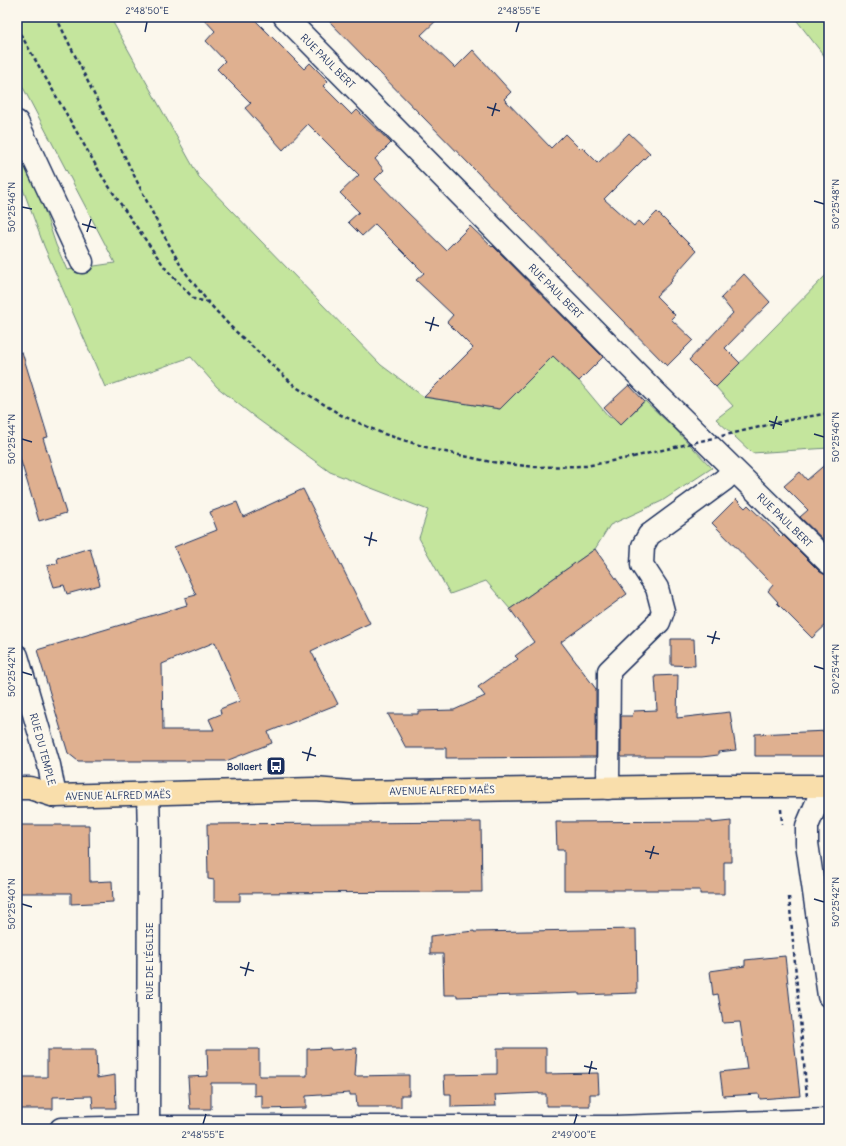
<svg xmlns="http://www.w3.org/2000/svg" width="846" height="1146" viewBox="0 0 846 1146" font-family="Delius,sans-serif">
<rect width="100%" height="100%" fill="#fbf7ec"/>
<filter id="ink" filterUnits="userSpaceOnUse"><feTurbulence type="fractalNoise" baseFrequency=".025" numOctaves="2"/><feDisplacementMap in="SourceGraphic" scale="8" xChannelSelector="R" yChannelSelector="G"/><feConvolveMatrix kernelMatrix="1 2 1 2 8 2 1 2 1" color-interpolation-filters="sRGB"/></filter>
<g filter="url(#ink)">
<path fill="#c4e59d" stroke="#708a7e" d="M17 17H110L199 177 381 365 424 397 500 409 553 356 579 381 609 417 613 418 620 425 645 401 674 428 712 468 662 501 610 525 595 549 510 609 486 581 450 594 419 538 428 510 330 472 256 418 217 387 191 357 105 387 44 246 17 173V147L38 191 56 245 67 270 115 263 17 76Z
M794 17H829V62Z
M829 272V448L752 453 716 419 733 406 716 387Z"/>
<path fill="#dfb090" stroke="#1b2f5e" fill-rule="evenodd" d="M202 17H252L304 69 310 63 328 81 323 86 352 115 357 110 391 143 375 159 384 170 375 179 405 210 446 250 470 226 492 247 493 246 603 357 579 381 553 356 500 409 424 397 473 348 447 322 453 315 416 280 424 273 375 224 362 236 348 222 359 212 340 193 359 175 308 124 283 150 245 108 251 103 217 69 225 61 206 41 215 31Z
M325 17H440L421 35 455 68 473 50 511 92 504 99 551 148 565 134 580 149 582 147 598 163 629 133 650 153 604 199 634 226 638 221 643 226 657 212 696 251 671 279 672 281 656 296 675 315 671 319 693 340 667 366Z
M744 274 770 302 725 348 740 363 716 387 689 360 733 313 721 298Z
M22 352 48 437 43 438 66 513 39 521 17 448V353Z
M629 385 644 401 620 425 604 408Z
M829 461V545L800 517 808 510 784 486 800 472 807 480Z
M303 489 370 623 311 651 338 704 268 732 272 743 226 761H78L68 753 37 650 187 605 185 598 196 595 174 547 217 530 210 512 237 502 243 517ZM215 642 240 701 220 709 221 714 209 719 214 730H163L162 664Z
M736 499 745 508 748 505 781 537 783 535 820 572 826 575H829V622L812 638 777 603 778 602 768 591 773 585 712 523Z
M90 548 100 585 67 594 64 585 54 587 47 566 58 563 57 558Z
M595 549 627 594 561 642 596 689V757L446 758V748H406L388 714H418V711L454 710 485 696 478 687 518 659 515 656 534 642 510 609Z
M671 639H694L695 666 671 665Z
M678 675 677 718 730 712 736 750 718 752V755L702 757H621V716H632L634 711 657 710 655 676Z
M829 731V756H755V734Z
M712 821V823L731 821V862H724V894H700V890H564V850H557L556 822Z
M481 822 482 892 240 893V901H214V880L208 879 207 824Z
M17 825H89L90 882 112 881 113 902 71 904V893H17Z
M636 929 637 993 579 995V993L457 997V995H444L443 954H430V936L474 931V932Z
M785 956 800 1096 760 1099 759 1094 723 1096 720 1072 747 1069 740 1022 723 1023 718 994 713 995 710 971 745 966V960Z
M330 1048 331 1050 357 1048 355 1076 409 1075V1095H401V1107H357L356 1095H350V1093L306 1096V1108L262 1109V1095L254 1096V1083H211V1109H190L188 1077 208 1076 207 1049H259V1076H307V1049Z
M497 1048H546V1074L598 1073 599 1094H590V1106H546V1094H539V1093L495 1095 496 1106 451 1107V1094H445L444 1075 497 1074Z
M47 1050H96L97 1078 115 1075 116 1108H93L92 1096 53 1097V1109H17V1077H47Z"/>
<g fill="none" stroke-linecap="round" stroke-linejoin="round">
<defs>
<path id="minor" d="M285 17 654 391 829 563
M17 122 82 262
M17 656 49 765 55 796
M824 786 807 826V843L829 996
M608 788 609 671 659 622 663 611 657 588 642 565 643 546 649 535 724 480 734 470
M148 793 149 834 148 1129
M61 1129 148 1127H615L829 1120"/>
<path id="major" d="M17 788H30L55 796 314 789 352 792 700 786H829"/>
</defs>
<use href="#minor" stroke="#1b2f5e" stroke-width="25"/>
<use href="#major" stroke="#1b2f5e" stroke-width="25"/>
<path stroke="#1b2f5e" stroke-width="2.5" stroke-dasharray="4 3" stroke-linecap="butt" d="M56 17 161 230 182 268 208 302 231 327 296 387 341 415 384 434 432 449 491 462 535 467 586 466 633 457
M17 28 102 176 124 209 166 269 194 299 208 302
M789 420 829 413
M781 809 782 824
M789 897 807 1097"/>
<use href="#minor" stroke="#fbf7ec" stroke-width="22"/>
<use href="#major" stroke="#f9deab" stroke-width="22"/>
<path stroke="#1b2f5e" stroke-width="2.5" stroke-dasharray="4 3" stroke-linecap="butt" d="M633 457 789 420"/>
</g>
</g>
<path fill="none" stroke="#1b2f5e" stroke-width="1.5" d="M145 32 147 22M516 32 519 22M487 107 500 111M492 116 496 103M814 201 824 204M22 207 32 209M82 224 96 228M87 232 91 219M425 322 439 326M430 331 434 317M769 421 782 425M773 429 777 416M814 434 824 437M22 439 32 442M364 537 377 541M369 546 372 532M707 636 720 639M712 644 716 631M814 666 824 669M22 672 32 675M302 752 316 756M307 761 311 747M645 851 659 854M650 859 654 846M814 899 824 902M22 904 32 907M240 967 254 971M245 976 249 962M584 1066 597 1069M589 1074 592 1061M203 1124 206 1114M574 1124 577 1114"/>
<defs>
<symbol id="bus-square" viewBox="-11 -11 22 22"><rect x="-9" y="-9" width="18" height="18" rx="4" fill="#1b2f5e" stroke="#fbf7ec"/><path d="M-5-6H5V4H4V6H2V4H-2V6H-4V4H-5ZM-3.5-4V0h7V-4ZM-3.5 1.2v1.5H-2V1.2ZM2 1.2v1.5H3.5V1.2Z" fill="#fff"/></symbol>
</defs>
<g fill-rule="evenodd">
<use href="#bus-square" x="265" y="755" width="22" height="22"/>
</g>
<g text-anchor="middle" stroke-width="4" stroke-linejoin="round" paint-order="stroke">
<g font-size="10" fill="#1b2f5e" stroke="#fbf7ec">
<text transform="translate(328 61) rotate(45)" y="4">RUE PAUL BERT</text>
<text transform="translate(556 291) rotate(45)" y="4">RUE PAUL BERT</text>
<text transform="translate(785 520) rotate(44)" y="4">RUE PAUL BERT</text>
<text transform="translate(43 749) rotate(75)" y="4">RUE DU TEMPLE</text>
<text transform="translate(442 790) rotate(-1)" y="4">AVENUE ALFRED MAËS</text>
<text transform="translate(118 795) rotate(-1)" y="4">AVENUE ALFRED MAËS</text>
<text transform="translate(149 961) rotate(-90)" y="4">RUE DE L'ÉGLISE</text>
</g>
<g font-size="10" font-weight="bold" fill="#1b2f5e" stroke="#fbf7ec" text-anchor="end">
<text x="262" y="770">Bollaert</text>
</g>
</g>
<rect width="846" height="1146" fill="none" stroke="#fbf7ec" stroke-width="44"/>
<rect x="22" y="22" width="802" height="1102" fill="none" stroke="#1b2f5e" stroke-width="1.5"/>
<g font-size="10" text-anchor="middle" fill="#1b2f5e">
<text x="147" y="14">2°48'50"E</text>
<text x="519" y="14">2°48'55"E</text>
<text transform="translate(835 204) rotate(-90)" y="4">50°25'48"N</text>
<text transform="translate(11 207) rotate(-90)" y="4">50°25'46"N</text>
<text transform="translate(835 437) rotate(-90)" y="4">50°25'46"N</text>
<text transform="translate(11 439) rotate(-90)" y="4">50°25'44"N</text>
<text transform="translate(835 669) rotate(-90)" y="4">50°25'44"N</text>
<text transform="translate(11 672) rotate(-90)" y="4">50°25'42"N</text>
<text transform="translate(835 902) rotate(-90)" y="4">50°25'42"N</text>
<text transform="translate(11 904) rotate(-90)" y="4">50°25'40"N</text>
<text x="203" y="1138">2°48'55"E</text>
<text x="574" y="1138">2°49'00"E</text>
</g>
</svg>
